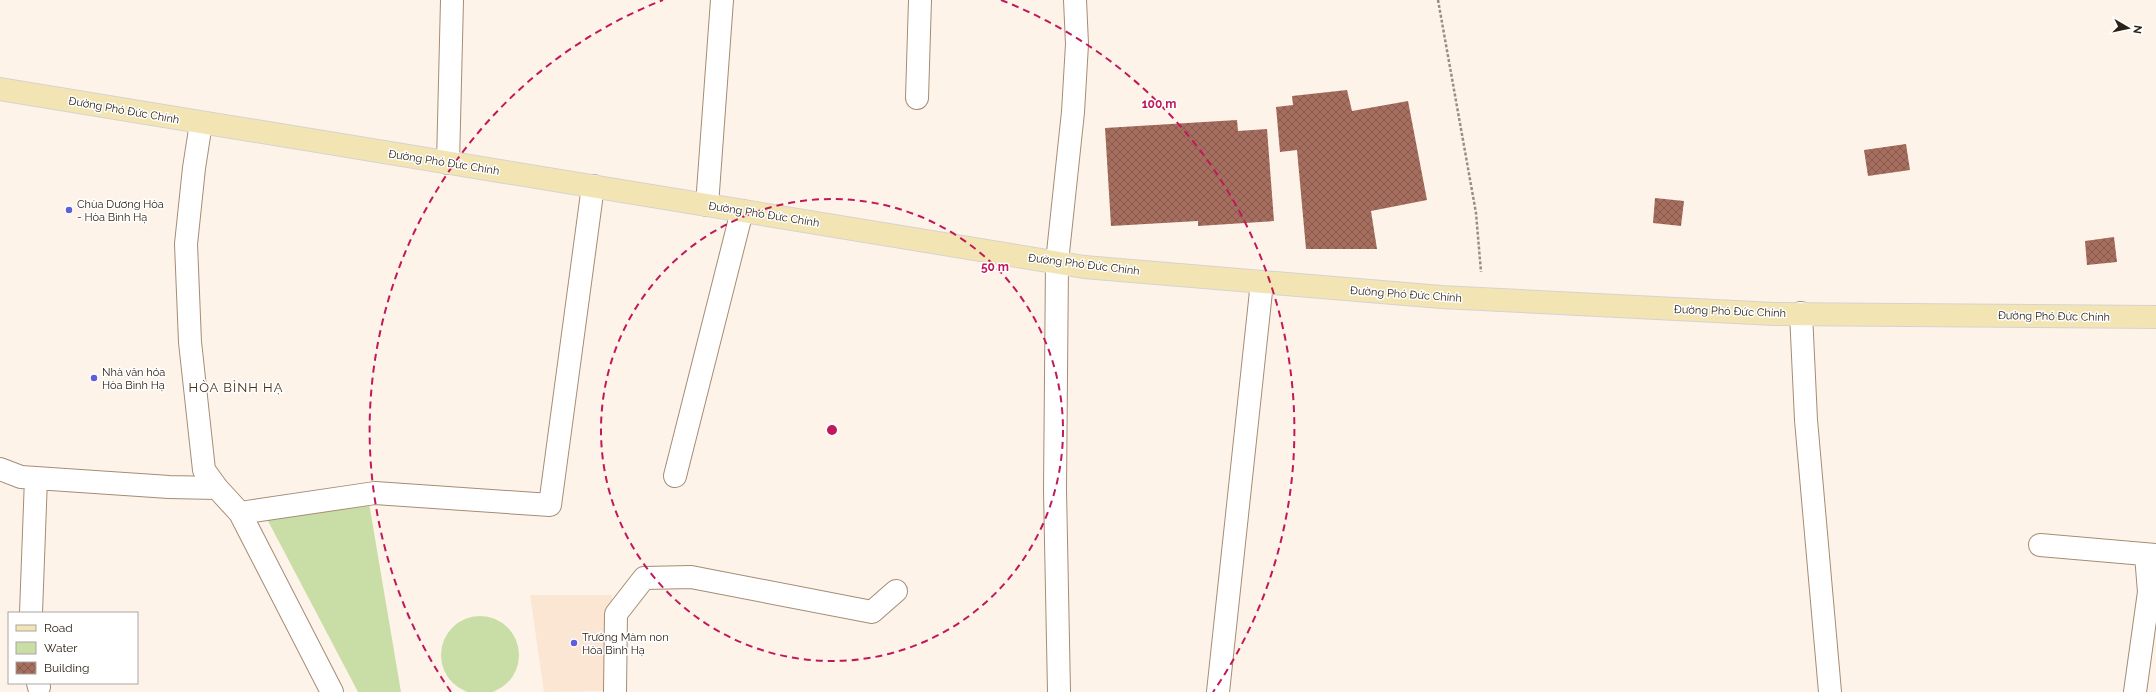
<svg xmlns="http://www.w3.org/2000/svg" width="2156" height="692" viewBox="0 0 2156 692" font-family="Raleway,sans-serif">
<defs>
<pattern id="building-cross-hatch" width="8" height="8" patternUnits="userSpaceOnUse"><rect width="8" height="8" fill="#a66e5f"/><path d="M0 0l8 8M0 8l8-8" fill="none" stroke="#875a4d"/></pattern>
</defs>
<rect width="100%" height="100%" fill="#fef3e8"/>
<path fill="#fbe6d4" d="M530 595H612L608 691 544 692Z"/>
<path fill="#c9dda7" d="M369 503 401 692H358L267 519Z
M441 655a39 39 0 1 1 78 0a39 39 0 1 1-78 0Z"/>
<path fill="url(#building-cross-hatch)" d="M1347 90 1352 111 1408 101 1427 200 1371 211 1377 249H1306L1297 150 1280 152 1276 107 1293 105 1292 96Z
M1237 120 1238 131 1267 129 1274 221 1198 226V221L1111 226 1105 128Z
M1906 144 1910 170 1868 176 1864 150Z
M1655 198 1684 201 1681 226 1653 223Z
M2114 237 2117 262 2087 265 2085 241Z"/>
<g fill="none" stroke-linecap="round" stroke-linejoin="round">
<defs>
<path id="minor" d="M917 98 920 0
M201 123 194 168 186 244 190 342 204 470 217 488
M448 163 452 0
M707 205 722 0
M1801 313 1806 420 1830 692
M0 469 21 477 169 487 217 488 240 513 332 692
M675 476 742 211
M240 513 375 493 550 505 593 186
M2040 545 2156 555
M31 613 36 478
M38 683 39 687
M615 692 616 614 644 578 691 577 872 612 896 591
M1059 692 1055 490 1057 262 1073 112 1077 44 1075 0
M1218 692 1262 282
M2135 692 2149 592 2146 555"/>
<path id="major" d="M0 89 1084 267 1441 297 1774 314 2156 317"/>
</defs>
<use href="#minor" stroke="#a58c75" stroke-width="24"/>
<use href="#major" stroke="#d5d3d1" stroke-width="24"/>
<path stroke="#988e83" stroke-width="2.5" stroke-dasharray="3 2" stroke-linecap="butt" d="M1438 0 1476 213 1481 272"/>
<use href="#minor" stroke="#fff" stroke-width="22"/>
<use href="#major" stroke="#f2e5b3" stroke-width="22"/>
</g>
<g fill="none" stroke="#c2185b" stroke-width="2" stroke-dasharray="7 5">
<circle cx="832" cy="430" r="231"/>
<path d="M451 692A462 462 0 0 1 663 0M1001 0A462 462 0 0 1 1213 692"/>
</g>
<g fill="#5d61d9" stroke="#fff" stroke-width="1.5">
<circle cx="69" cy="210" r="4"/>
<circle cx="94" cy="378" r="4"/>
<circle cx="574" cy="643" r="4"/>
</g>
<g text-anchor="middle" stroke-width="3" stroke-linejoin="round" paint-order="stroke">
<g font-size="11" fill="#2b2117" stroke="#fff">
<text transform="translate(124 110) rotate(10)" y="4">Đường Phó Đức Chính</text>
<text transform="translate(444 162) rotate(9)" y="4">Đường Phó Đức Chính</text>
<text transform="translate(764 214) rotate(9)" y="4">Đường Phó Đức Chính</text>
<text transform="translate(1084 264) rotate(7)" y="4">Đường Phó Đức Chính</text>
<text transform="translate(1406 294) rotate(4)" y="4">Đường Phó Đức Chính</text>
<text transform="translate(1730 311) rotate(2)" y="4">Đường Phó Đức Chính</text>
<text transform="translate(2054 316) rotate(1)" y="4">Đường Phó Đức Chính</text>
</g>
<g font-size="11" fill="#2b2117" stroke="#fff" text-anchor="start">
<text x="77" y="208">Chùa Dương Hòa<tspan x="77" dy="13">- Hòa Bình Hạ</tspan></text>
<text x="102" y="376">Nhà văn hóa<tspan x="102" dy="13">Hòa Bình Hạ</tspan></text>
<text x="582" y="641">Trường Màm non<tspan x="582" dy="13">Hòa Bình Hạ</tspan></text>
</g>
<g font-size="13" letter-spacing="1" fill="#432e19" stroke="#fff">
<text x="236" y="392">HÒA BÌNH HẠ</text>
</g>
</g>
<circle cx="832" cy="430" r="6" fill="#c2185b" stroke="#fff" stroke-width="2"/>
<g font-size="12" text-anchor="middle" font-weight="bold" fill="#c2185b" stroke="#fff" stroke-width="3" stroke-linejoin="round" paint-order="stroke">
<text x="1159" y="108">100 m</text>
<text x="995" y="271">50 m</text>
</g>
<rect x="8" y="612" width="130" height="72" fill="#ffffff" stroke="#aaa6a2"/>
<rect x="16" y="625" width="20" height="6" fill="#f2e5b3" stroke="#aaa6a2"/>
<text x="44" y="632" font-size="12" fill="#2b2117">Road</text>
<rect x="16" y="642" width="20" height="12" fill="#c9dda7" stroke="#aaa6a2"/>
<text x="44" y="652" font-size="12" fill="#2b2117">Water</text>
<rect x="16" y="662" width="20" height="12" fill="url(#building-cross-hatch)" stroke="#aaa6a2"/>
<text x="44" y="672" font-size="12" fill="#2b2117">Building</text>
<g transform="translate(2128 28) rotate(99)" stroke="#ffffff" stroke-width="3" paint-order="stroke">
<path d="M0-3L7 15L0 10L-7 15Z" fill="#2b2117"/>
<text y="-6" font-size="11" font-weight="bold" text-anchor="middle" fill="#2b2117">N</text>
</g>
</svg>
